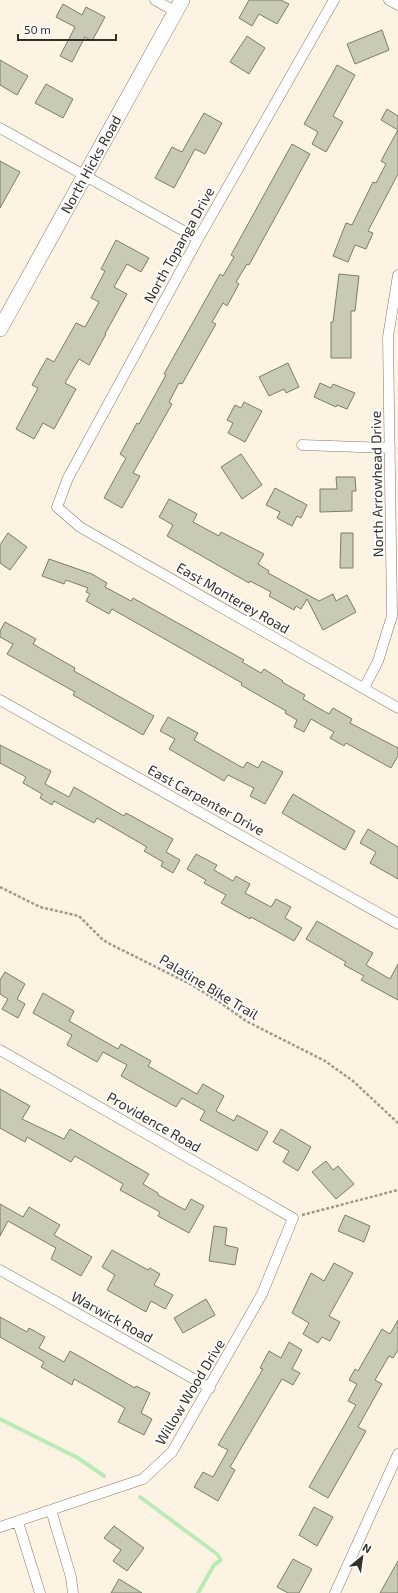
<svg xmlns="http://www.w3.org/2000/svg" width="398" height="1593" viewBox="0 0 398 1593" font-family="'Exo 2',sans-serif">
<rect width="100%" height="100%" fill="#fdf3e3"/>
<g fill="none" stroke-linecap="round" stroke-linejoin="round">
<path stroke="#bbeab9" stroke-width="4" d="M0 1419 78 1458 104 1476
M140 1497 217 1554 221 1560 214 1565 198 1593"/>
</g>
<path fill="#c9cab5" stroke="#7c7d69" d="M249 0H281L289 4 277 24 259 14 252 26 239 18Z
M63 4 82 15 86 7 105 17 92 41 85 37 72 62 60 56 75 27 56 17Z
M382 30 389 50 355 64 347 44Z
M247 36 265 48 249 74 230 62Z
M0 60 28 76 17 95 0 85Z
M337 65 355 75 333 116 343 122 326 152 312 144 318 132 304 124Z
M46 84 73 99 63 118 35 103Z
M387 109 398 116V174L368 231 373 233 366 249 355 245 348 262 333 256 346 223 352 225 373 182 376 183 386 164 381 161 398 130 381 120Z
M204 113 222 123 205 154 195 149 174 188 155 178 172 147 182 152Z
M292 144 310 154 249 265 247 264 236 282 239 284 227 306 223 303 212 322 216 324 204 345 182 384 179 383 169 402 172 404 133 473 140 476 122 508 104 498 126 458 120 454 137 423 139 424 166 375 164 374 220 274 223 276 234 257 231 255Z
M0 161 20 172 0 208Z
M116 240 149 258 141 272 127 264 114 287 127 294 105 334H106L89 365 79 359 65 383 76 389 54 429 43 423 34 439 16 429 38 388 32 385 47 358 54 362 76 323 85 327 99 302 91 298 105 271 101 269Z
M339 274 359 276 355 311H351V358H331V322H333Z
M288 363 299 387 286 393 284 389 269 396 259 377Z
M320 383 331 388 333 384 355 393 347 409 337 405 336 407 314 397Z
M244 402 262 411 245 442 228 433 233 423 227 420 235 405 241 408Z
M241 454 262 485 242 499 221 467Z
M336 477H355L356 491H352V511L320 512V489H337Z
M275 488 307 505 301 518 297 516 292 526 277 518 280 512 266 505Z
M169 499 197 514 193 522 219 536 221 532 264 554 258 564 269 571 268 573 319 601 333 594 336 601 347 595 356 612 323 630 307 599 301 609 296 606 294 610 269 596 271 592 250 581 249 583 167 536 173 525 159 517Z
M8 533 27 547 10 570 0 563V545Z
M341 533H353V568H340Z
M49 559 92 574 107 583 105 587 131 601 133 598 244 660 242 662 261 673 264 669 283 681 282 682 305 695 303 699 329 714 333 708 352 719 350 723 398 748V756L391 768 346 743 344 746 330 738 334 732 311 719 304 732 294 727 297 720 285 713 286 711 241 685 242 683 112 609 109 614 86 601 90 594 86 592 88 588 66 580 64 584 42 576Z
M5 622 36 639 33 644 75 668 74 671 154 716 143 735 73 695 75 692 7 654 13 644 0 637V631Z
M168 717 198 733 194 740 243 768 247 762 258 768 262 761 283 772 265 804 250 796 254 788 228 775 224 781 169 749 175 739 160 731Z
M0 745 51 771 45 784 69 797 74 787 124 816 126 813 173 839 166 852 180 860 173 873 161 866 163 862 144 851 147 847 97 818 94 823 54 801 52 805 40 798 42 794 23 783 26 777 0 763Z
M293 794 355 831 345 850 282 813Z
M368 829 398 847V879L370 863 376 852 360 843Z
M196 854 217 865 214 870 233 881 236 876 250 884 245 893 271 907 276 899 291 907 285 918 302 928 294 941 251 917 250 919 221 903 226 895 204 883 206 880 187 869Z
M317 921 373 953 366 965 390 979 398 964V1000L361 980 364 976 344 965 346 962 306 939Z
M5 972 25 984 17 999 25 1004 18 1018 2 1009 8 999 0 994V980Z
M43 993 74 1011 69 1021 118 1049 121 1044 151 1061 148 1066 197 1094 203 1084 224 1096 216 1111 234 1121 237 1115 268 1132 257 1151 200 1120 205 1111 182 1098 176 1107 121 1076 127 1065 103 1052 97 1062 67 1045 72 1035 33 1013Z
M0 1089 30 1106 22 1119 64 1139 70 1129 149 1174 143 1184 158 1193V1195L185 1210 191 1199 204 1206 189 1233 158 1216 160 1212 120 1190 123 1184 75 1156 71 1162 27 1137 25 1142 0 1128Z
M281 1129 311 1147 298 1171 283 1162 289 1151 273 1142Z
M326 1161 333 1170 338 1166 354 1184 336 1199 312 1172Z
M0 1204 23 1217 29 1207 60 1225 54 1235 92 1257 81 1276 51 1259 56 1248 8 1221 0 1236Z
M345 1215 370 1226 364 1242 338 1231Z
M214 1226 227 1228 225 1245 238 1248 235 1265 209 1261Z
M112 1250 148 1270 150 1268 160 1274 154 1285 173 1295 165 1309 151 1301 146 1312 107 1290 115 1275 102 1267Z
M334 1263 353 1273 329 1316 340 1322 330 1341 322 1337 318 1343 303 1334 309 1323 292 1313 311 1273 324 1281Z
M206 1299 215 1315 183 1333 174 1318Z
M0 1317 27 1332 29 1328 45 1337 39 1348 64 1362 70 1351 135 1388 136 1386 150 1393 141 1413 152 1419 144 1435 118 1422 125 1408 74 1379 72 1385 41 1367 44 1362 0 1337Z
M398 1320V1350L393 1358 389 1356 375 1380 382 1384 358 1427 366 1431 328 1498 309 1487 356 1405 348 1401 357 1384 349 1380 355 1369 358 1371 382 1329 390 1334Z
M289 1342 302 1350 292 1369 300 1373 293 1385 282 1379 230 1467 235 1470 218 1501 194 1487 203 1472 213 1477 228 1450 218 1445 263 1369 260 1368 269 1351 281 1358Z
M314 1507 333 1517 317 1546 299 1535Z
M114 1526 144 1548 127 1571 113 1561 121 1550 104 1538Z
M293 1559 312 1569 299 1593H288L277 1587Z
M398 1561V1593H380Z
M119 1579 142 1593H111Z"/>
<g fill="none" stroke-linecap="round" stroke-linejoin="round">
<defs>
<path id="minor" d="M155 0 176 12
M334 0 198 239 68 478 57 507 80 527 398 708
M389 0 398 5
M0 128 198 239
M302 445 390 448
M364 688 378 661 392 616 388 337 398 275
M0 700 398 924
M0 1050 293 1218 262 1294 172 1452 143 1479 0 1527
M0 1270 210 1388
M51 1510 71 1577 73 1593
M18 1522 40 1593
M335 1593 398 1454"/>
<g id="secondary">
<path id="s1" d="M0 329 182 0"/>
</g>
</defs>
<use href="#minor" stroke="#857968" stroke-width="11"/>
<use href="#secondary" stroke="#857968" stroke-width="16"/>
<path stroke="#a0988c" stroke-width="2.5" stroke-dasharray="3 2" stroke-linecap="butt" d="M0 887 40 907 79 916 103 940 110 944 190 984 218 1001 246 1021 325 1061 353 1081 398 1123
M302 1215 398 1190"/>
<use href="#minor" stroke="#fff" stroke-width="10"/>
<use href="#secondary" stroke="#fff" stroke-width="15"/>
</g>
<g text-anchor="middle" stroke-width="3.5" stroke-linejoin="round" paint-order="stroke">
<g font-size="14" fill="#342f27" stroke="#fff">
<text dy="5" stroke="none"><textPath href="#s1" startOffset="188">North Hicks Road</textPath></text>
<text transform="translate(179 245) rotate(-61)" y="5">North Topanga Drive</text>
<text transform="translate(377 484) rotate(-91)" y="5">North Arrowhead Drive</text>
<text transform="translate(233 598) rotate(30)" y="5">East Monterey Road</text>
<text transform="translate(206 800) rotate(29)" y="5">East Carpenter Drive</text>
<text transform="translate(209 987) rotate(31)" y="5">Palatine Bike Trail</text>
<text transform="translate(154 1122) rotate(30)" y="5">Providence Road</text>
<text transform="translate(112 1317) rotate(29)" y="5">Warwick Road</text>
<text transform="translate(190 1392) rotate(-59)" y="5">Willow Wood Drive</text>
</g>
</g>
<g transform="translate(362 1557) rotate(29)" stroke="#ffffff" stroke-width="3" paint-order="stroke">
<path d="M0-3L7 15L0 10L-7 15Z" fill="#342f27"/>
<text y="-6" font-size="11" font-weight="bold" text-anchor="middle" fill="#342f27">N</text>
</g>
<path d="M18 34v6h98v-6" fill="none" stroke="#342f27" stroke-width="2"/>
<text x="24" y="34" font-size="12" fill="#342f27" stroke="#ffffff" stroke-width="3" paint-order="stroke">50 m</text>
</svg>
